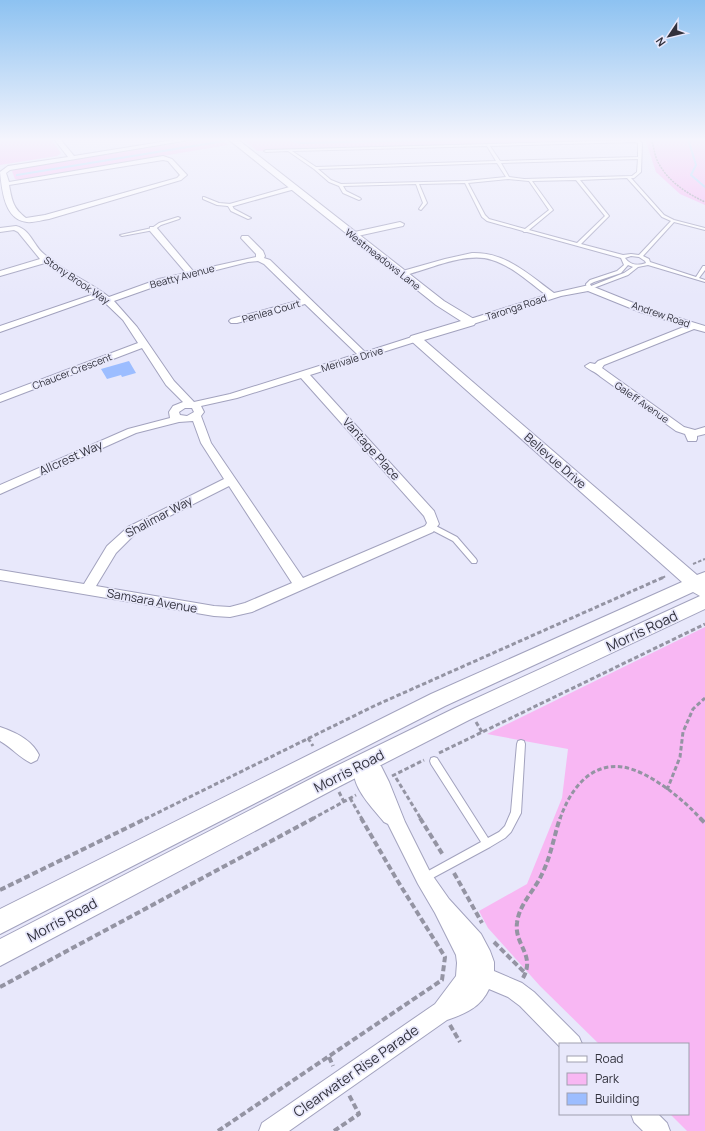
<svg xmlns="http://www.w3.org/2000/svg" width="705" height="1131" viewBox="0 0 705 1131" font-family="Manrope,sans-serif">
<rect width="100%" height="100%" fill="#e8e8fb"/>
<path fill="#f8b7f3" d="M0 139H51L61 153 57 156 0 165Z
M205 139H221L228 145 19 180 15 179 12 171 16 169Z
M243 139H639L257 151Z
M645 139H705V205L680 194 656 172Z
M705 627V1131H687L670 1114H688V1044H599L540 986 488 928 479 911 527 884 562 798 568 749 487 734Z"/>
<g fill="none" stroke-linecap="round" stroke-linejoin="round">
<path stroke="#a5d7fe" stroke-width="2" d="M287 139 301 143 464 139
M688 139 696 165 691 175 705 187
M17 175 224 141"/>
</g>
<path fill="#9cbdff" d="M129 361 136 373 122 377 121 375 107 379 101 369Z"/>
<g fill="none" stroke-linecap="round" stroke-linejoin="round">
<defs>
<path id="service" d="M638 140 642 143 641 172 634 178H631L664 215 674 220 705 228V230L674 222 643 256 649 259 650 262 696 277 703 266H705V270L699 278 705 280V282L648 265 638 267 628 275 591 289H587L586 284 590 280 617 271 624 265 621 258 527 232H524L523 231 487 221 482 217 465 183 419 184 427 203 421 210 419 209 423 203 416 184 343 186 346 191 360 198 361 199 359 200 343 193 339 186 329 182 314 169 288 151 266 152 264 151 266 150ZM636 142 638 143V157L500 161 490 146ZM487 146 496 161 316 167 292 151ZM638 159 637 172 632 176 524 179 509 177 501 163ZM497 163 506 177 466 181 341 184 331 180 318 169ZM627 178 662 217 671 221 639 255 631 254 623 255 581 244 609 216 580 180ZM508 179 529 181 549 210 525 229 489 219 485 215 468 183ZM576 180 605 216 577 243 529 230 553 210 532 181ZM631 256 639 257 645 261 646 263C638 266 630 265 625 258ZM628 265 633 267 624 273 591 286 590 284 594 282 621 273Z
M204 197 219 203 231 204 234 209 251 218 248 219 231 211 228 206 217 205 203 199V197Z
M178 217 180 218 179 219 161 225 154 230 122 236 120 235 152 228 159 223Z
M430 525H434L457 537 476 559 477 561 476 563H472L453 541 430 529 429 527Z
M521 740 524 741 525 744 521 813 511 832 505 838 490 847 427 881 424 883 421 881 419 878 421 875 481 842 431 764 430 761 431 758 434 757 437 758 488 838 499 832 505 826 511 812 517 744 518 741Z"/>
<path id="minor" d="M54 139H60L74 156 180 139H195L10 170 6 173 9 182 163 156 172 159 187 175 181 180 49 219C42 220 33 223 27 222 4 220 2 189 0 172L8 166 68 157ZM163 160 168 161 180 175 177 178 45 215 26 218C13 208 12 201 9 185Z
M293 186 296 188 295 189 230 207 226 205Z
M400 222 404 224 403 226 353 237 349 235 350 233Z
M16 226C31 230 33 245 44 254 63 272 89 281 109 297L159 279 186 273 150 231V227H156L193 271 256 257V254L241 238 242 236H248L263 251 265 256 264 258 270 260 365 352 412 337H418L420 339 418 341 310 375 434 511 439 524 433 532 252 612 230 617 214 616 0 580V570L84 584 107 546 128 527 224 479 201 443 193 421 179 422 136 433 0 494V485L128 429 170 418 169 412 173 406 183 402 166 385 142 348 0 402V395L138 343 123 320 99 297 0 332V326L94 294 45 263 0 276V271L40 259 18 232 14 230 0 232V228ZM258 261 264 264 301 300 231 319 229 321 231 323H237L305 304 357 354 230 394 194 402 174 381 137 327 114 301 165 283 248 262ZM301 378 424 516 427 523 425 526 303 578 211 443 201 416 204 412 201 406 237 398ZM185 408H192L194 412 187 416 180 415 179 412ZM229 486 292 583 245 603 230 607 214 606 96 586 116 553 136 533Z
M472 253C506 252 528 274 554 293L589 285 646 308 705 326V332L694 329 604 365 602 368 684 427 695 430 705 427V434L697 436V439L696 441H688L685 434 676 431 601 377C596 372 587 369 585 366L590 363 595 364 598 361 686 326 640 312 588 291 561 296 470 325 467 324 465 322 467 320 546 295C530 283 512 266 492 260 466 251 428 270 402 276L398 274 399 272 445 259Z
M0 727C15 732 32 740 39 755L37 760 31 763C20 758 11 747 0 741Z
M362 756 381 766 389 782 405 822 430 872 449 899 481 934 490 951 494 962V971L522 983 534 992 579 1037 582 1044H560V1047L520 1006 508 997 489 989C481 1007 465 1014 447 1020L289 1131H259L262 1123 435 1004 456 976 457 963 456 955 435 913 418 884 388 824 384 822C370 805 346 782 356 759Z
M631 1114H658L667 1123 670 1131H643L634 1122Z"/>
<path id="tertiary" d="M228 139H237L444 301 474 319 476 322 474 325 424 340 697 575 705 572V609L469 720 340 786 0 966V939L324 772 455 708 700 596 693 592 445 706 0 934V909L431 694 682 582 409 339 411 336 461 321 436 305Z"/>
</defs>
<use href="#service" stroke="#a2a2be" stroke-width="2"/>
<use href="#minor" stroke="#a2a2be" stroke-width="2"/>
<use href="#tertiary" stroke="#a2a2be" stroke-width="2"/>
<path stroke="#9494a3" stroke-width="1.5" stroke-dasharray="2 1" stroke-linecap="butt" d="M651 139C654 146 654 153 657 160 666 180 686 193 705 202"/>
<path stroke="#9494a3" stroke-width="2" stroke-dasharray="3.5 2" stroke-linecap="butt" d="M693 564 705 559
M662 578 666 576"/>
<path stroke="#9494a3" stroke-width="3" stroke-dasharray="4.5 2.5" stroke-linecap="butt" d="M476 722 482 732
M308 738 313 746
M439 753 705 624
M392 776 424 760
M396 778 421 819
M667 790 680 757 683 732 693 709 705 698
M339 792 344 802
M350 798 362 819
M145 819 374 706 664 577
M312 819 356 795
M560 819C569 792 589 762 623 767 649 771 684 800 701 819"/>
<path stroke="#9494a3" stroke-width="4" stroke-dasharray="6 3" stroke-linecap="butt" d="M420 818 443 855
M700 818 705 823
M454 873 482 923
M0 890 147 818
M494 942 526 974
M523 978C536 955 514 945 517 923 519 904 535 890 542 874 551 856 554 836 560 818
M0 987 314 818
M450 1025 460 1042
M329 1057 333 1066
M218 1131 442 980 445 957 397 880 361 818
M334 1131 359 1114 349 1095"/>
<use href="#service" fill="#fff" fill-rule="evenodd"/>
<use href="#minor" fill="#fff" fill-rule="evenodd"/>
<use href="#tertiary" fill="#fff" fill-rule="evenodd"/>
</g>
<linearGradient id="sky" x2="0" y2="1"><stop stop-color="#8dc2f1"/><stop offset="0.47" stop-color="#f5f5fd"/><stop offset="1" stop-color="#f5f5fd" stop-opacity="0"/></linearGradient>
<rect width="705" height="297" fill="url(#sky)"/>
<g text-anchor="middle" stroke-width="3.5" stroke-linejoin="round" paint-order="stroke">
<g font-size="10" fill="#31313c" stroke="#e8e8fb">
<text transform="translate(383 259) rotate(38)" y="4">Westmeadows Lane</text>
<text transform="translate(182 276) rotate(-15)" y="4">Beatty Avenue</text>
<text transform="translate(77 280) rotate(34)" y="4">Stony Brook Way</text>
<text transform="translate(516 307) rotate(-18)" y="4">Taronga Road</text>
<text transform="translate(271 311) rotate(-16)" y="4">Penlea Court</text>
<text transform="translate(661 314) rotate(19)" y="4">Andrew Road</text>
<text transform="translate(352 359) rotate(-17)" y="4">Merivale Drive</text>
<text transform="translate(72 371) rotate(-21)" y="4">Chaucer Crescent</text>
<text transform="translate(642 402) rotate(35)" y="4">Galeff Avenue</text>
</g>
<g font-size="12" fill="#31313c" stroke="#e8e8fb">
<text transform="translate(371 449) rotate(48)" y="4">Vantage Place</text>
<text transform="translate(71 458) rotate(-24)" y="4">Allcrest Way</text>
<text transform="translate(555 461) rotate(41)" y="4">Bellevue Drive</text>
<text transform="translate(159 517) rotate(-28)" y="4">Shalimar Way</text>
<text transform="translate(152 601) rotate(10)" y="4">Samsara Avenue</text>
</g>
<g font-size="14" fill="#31313c" stroke="#e8e8fb">
<text transform="translate(642 631) rotate(-25)" y="5">Morris Road</text>
<text transform="translate(349 771) rotate(-27)" y="5">Morris Road</text>
<text transform="translate(62 920) rotate(-28)" y="5">Morris Road</text>
<text transform="translate(356 1071) rotate(-35)" y="5">Clearwater Rise Parade</text>
</g>
</g>
<rect x="559" y="1043" width="130" height="72" fill="#e8e8fb" stroke="#9f9faf"/>
<rect x="567" y="1056" width="20" height="6" fill="#ffffff" stroke="#9f9faf"/>
<text x="595" y="1063" font-size="12" fill="#31313c">Road</text>
<rect x="567" y="1073" width="20" height="12" fill="#f8b7f3" stroke="#9f9faf"/>
<text x="595" y="1083" font-size="12" fill="#31313c">Park</text>
<rect x="567" y="1093" width="20" height="12" fill="#9cbdff" stroke="#9f9faf"/>
<text x="595" y="1103" font-size="12" fill="#31313c">Building</text>
<g transform="translate(669 36) rotate(235)" stroke="#e8e8fb" stroke-width="3" paint-order="stroke">
<path d="M0-3L7 15L0 10L-7 15Z" fill="#31313c"/>
<text y="-6" font-size="11" font-weight="bold" text-anchor="middle" fill="#31313c">N</text>
</g>
</svg>
